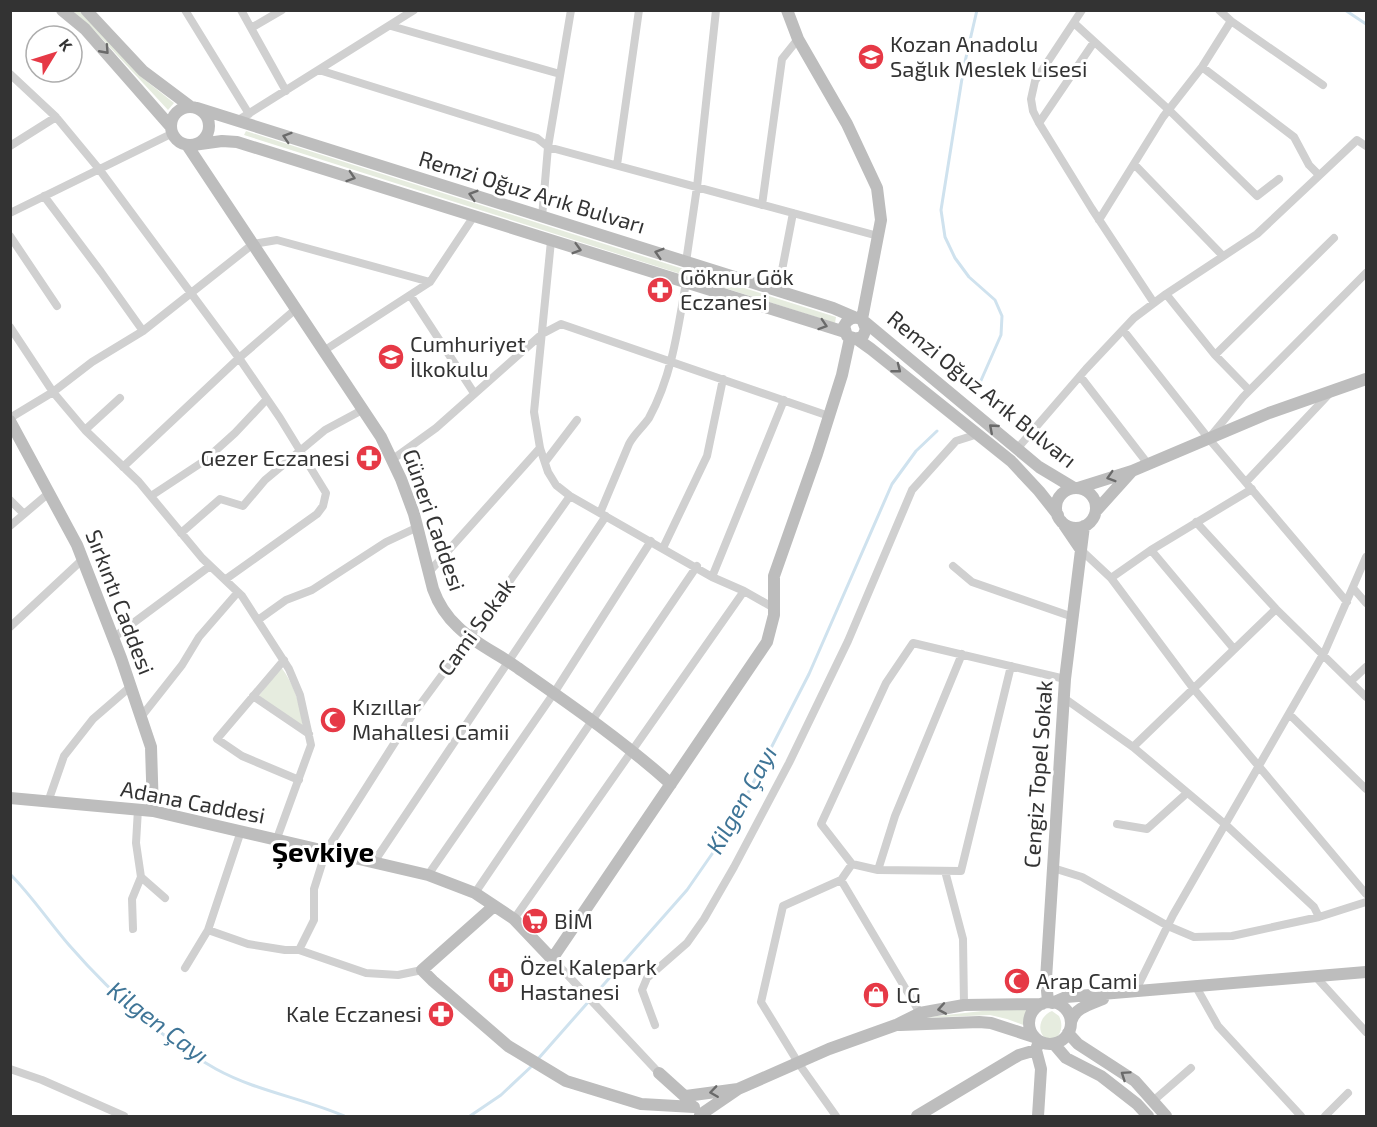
<svg xmlns="http://www.w3.org/2000/svg" width="1377" height="1127" viewBox="0 0 1377 1127" font-family="'Exo 2',sans-serif">
<rect width="100%" height="100%" fill="#fff"/>
<path fill="#e6ecdf" d="M73 11H79L145 80 174 103 168 110 92 28Z
M246 131 836 317 835 323 244 135Z
M281 667C295 686 300 704 303 727L259 696Z
M1009 1008H1031L1026 1026 1007 1019 990 1015 920 1018Z
M1052 1011 1059 1016C1064 1026 1061 1037 1051 1041 1036 1037 1037 1017 1052 1011Z"/>
<g fill="none" stroke-linecap="round" stroke-linejoin="round">
<path stroke="#cfe2ee" stroke-width="3" d="M977 10 964 66 941 210 945 237 955 258 969 277 995 300 1002 316 1001 335 979 385
M1345 10 1366 24
M10 874C32 896 49 922 69 945 110 992 160 1038 216 1069 256 1091 302 1098 344 1116
M538 1059 687 890 730 828 809 674 892 484 916 451 937 431
M470 1116 501 1095 534 1064"/>
<path stroke="#d0d0d0" stroke-width="8" d="M185 10 249 114
M241 10 286 91
M1082 10 1035 81 1031 99 1033 111 1039 123 1092 209 1154 303
M1219 10 1231 21 1323 85
M1074 23 1169 110 1257 196 1279 179
M391 26 560 74
M251 28 282 10
M1202 67 1294 137 1309 165 1319 175
M319 70 537 138 548 147 878 236
M10 74 56 117 99 169 239 358 280 418 326 493 323 506 317 514 226 579
M237 121 414 10
M1039 123 1094 42
M10 146 56 117
M1134 164 1223 256
M617 165 639 10
M44 196 101 272 143 331
M762 205 782 59 798 39
M10 213 173 133
M542 217 548 147 571 10
M1099 220 1163 117 1202 67 1231 21
M10 236 57 306
M551 241 534 412 540 448 548 472 556 485 570 496 712 577 744 591 774 608
M686 262 697 187 716 10
M778 291 793 213
M1166 294 1215 355 1249 390
M410 295 474 393
M10 327 53 392 85 430 139 482 202 558 242 596 289 669 300 695 311 745 276 841
M1123 330 1209 439 1347 602
M325 350 430 282 474 216
M1215 355 1334 238
M1080 376 1148 464
M10 418 53 392 92 362 143 331 253 244 277 240 430 282
M85 430 120 398
M1210 437 1243 397 1366 273
M1017 449 1086 369 1134 318 1166 294 1257 234 1357 140 1366 146
M393 459 436 428 542 334 561 324 829 416
M545 462 577 420
M123 467 239 358 297 308
M1246 482 1330 393
M151 496 204 461 235 433 267 399
M10 500 24 514
M600 513 629 444C634 434 643 427 649 418 672 376 678 329 686 282
M1196 522 1276 609 1366 697
M10 526 50 492
M181 533 220 499 243 506 265 480 325 430 364 409
M663 548 707 456 723 379
M1081 550 1111 578 1193 688 1366 894
M1151 550 1234 649
M953 566 972 582 1073 617
M429 572 540 448
M712 577 784 400
M1111 578 1151 550 1252 489
M1353 588 1366 603
M258 620 286 600 312 590 386 542 418 527
M10 627 83 559
M113 638 210 566
M284 660 217 739 242 756 299 780
M1011 666 961 871 878 870 852 864 821 824 886 683 913 643 1065 679
M1351 681 1366 667
M253 696 309 734
M1064 698 1133 747 1226 825 1314 907 1319 917
M1289 714 1366 789
M141 717 182 665 199 637 238 592
M1133 747 1276 609
M48 802 64 756 93 719 130 687
M138 809 136 843 141 877 165 898
M1117 824 1147 829 1187 793
M374 862 606 516
M1053 868 1082 877 1168 926 1194 937 1232 936 1319 917 1366 902
M878 870 895 816 962 654
M945 871 963 939 964 1005
M428 875 554 693 651 541
M841 880 920 1013
M475 893 697 566
M514 919 744 591
M133 929 132 899 141 877
M208 930 248 944 285 950H299L366 973 398 975 422 970
M299 950 314 920V889L326 851 411 717 470 637 570 496
M185 968 208 930 241 831
M561 968 659 1073
M1316 977 1366 1032
M1195 985 1218 1026 1301 1116
M1135 992 1173 915 1325 651 1366 557
M655 1025 642 990 647 978 687 943 704 919 734 867 789 763 848 641 912 490 956 441 978 434
M10 1069 42 1080 124 1116
M1153 1101 1191 1068
M836 1116 799 1064 761 1002 783 906 841 880 852 864
M1325 1116 1348 1093"/>
<path stroke="#bdbdbd" stroke-width="12" d="M62 10 85 29 171 127
M86 10 143 71 191 107
M787 10 798 39 847 124 877 188 881 220 862 319
M171 126a19 19 0 1 1 38 0a19 19 0 1 1-38 0Z
M197 108 833 308 854 317
M187 145 381 437 401 479 414 514 433 589C438 603 447 617 458 627 475 644 499 654 518 668 571 705 623 741 671 784
M193 145 222 141 237 142 845 332
M865 322 1039 467 1074 488
M857 339 863 336 866 329 862 319C854 316 848 318 844 326L847 336 857 339 871 349 1011 461 1039 491 1058 515
M10 421 77 545 121 658 151 747 153 811
M1132 471 1269 413 1366 379
M1078 488 1132 471 1096 511
M1056 508a20 20 0 1 1 40 0a20 20 0 1 1-40 0Z
M1062 522 1081 550 1084 526
M10 798 153 811 428 875 475 893 514 919 552 959 767 642 774 615V576L817 454 842 375 850 338
M494 906 422 970 433 981 508 1046 566 1081 641 1104 694 1107
M1048 1002 1046 979 1065 679 1081 550
M1029 1023a21 21 0 1 1 42 0a21 21 0 1 1-42 0Z
M1052 1003 1066 997 1366 972
M1071 1022C1074 1008 1091 1004 1103 999
M900 1025 979 1022 991 1023 1034 1037
M1068 1033 1078 1044 1135 1081 1166 1116
M1038 1044 1036 1050 1041 1069 1038 1116
M1054 1044 1066 1058 1101 1076 1137 1104 1148 1116
M659 1073 690 1101
M738 1089 829 1049 896 1025 920 1013 964 1005 1042 1004
M686 1096 738 1089 700 1115
M917 1116 1019 1055 1036 1050"/>
</g>
<defs><path id="oneway-chevron" d="M-2-3.5L2.5 0L-2 3.5" fill="none" stroke-width="1.6" stroke-linecap="round" stroke-linejoin="round" transform="scale(1.5)"/></defs>
<g stroke="#6a6a6a">
<use href="#oneway-chevron" transform="translate(105 50) rotate(48)"/>
<use href="#oneway-chevron" transform="translate(287 137) rotate(-162)"/>
<use href="#oneway-chevron" transform="translate(351 177) rotate(18)"/>
<use href="#oneway-chevron" transform="translate(473 195) rotate(-163)"/>
<use href="#oneway-chevron" transform="translate(577 249) rotate(16)"/>
<use href="#oneway-chevron" transform="translate(659 253) rotate(-163)"/>
<use href="#oneway-chevron" transform="translate(823 325) rotate(18)"/>
<use href="#oneway-chevron" transform="translate(897 369) rotate(38)"/>
<use href="#oneway-chevron" transform="translate(993 428) rotate(-139)"/>
<use href="#oneway-chevron" transform="translate(1111 477) rotate(163)"/>
<use href="#oneway-chevron" transform="translate(942 1009) rotate(170)"/>
<use href="#oneway-chevron" transform="translate(1125 1075) rotate(-146)"/>
<use href="#oneway-chevron" transform="translate(714 1092) rotate(172)"/>
</g>
<defs>
<symbol id="school-disc" viewBox="-11 -11 22 22"><circle r="9.5" fill="#e63946" stroke="#fff"/><path d="M0-5L7-2L0 1L-7-2ZM-4 1L0 2.5L4 1V4Q0 6-4 4Z" fill="#fff"/></symbol>
<symbol id="pharmacy-disc" viewBox="-11 -11 22 22"><circle r="9.5" fill="#e63946" stroke="#fff"/><path d="M-2-6h4v4h4v4h-4v4h-4v-4h-4v-4h4Z" fill="#fff"/></symbol>
<symbol id="mosque-disc" viewBox="-11 -11 22 22"><circle r="9.5" fill="#e63946" stroke="#fff"/><path d="M3.5-4.9A6 6 0 1 0 3.5 4.9A5 5 0 1 1 3.5-4.9Z" fill="#fff"/></symbol>
<symbol id="supermarket-disc" viewBox="-11 -11 22 22"><circle r="9.5" fill="#e63946" stroke="#fff"/><path d="M-6-5.5h2.5l.6 2H6L4.5 2H-2.5L-4.4-4H-6ZM-1.5 3.2a1.3 1.3 0 1 0 .1 0ZM3 3.2a1.3 1.3 0 1 0 .1 0Z" fill="#fff"/></symbol>
<symbol id="hospital-disc" viewBox="-11 -11 22 22"><circle r="9.5" fill="#e63946" stroke="#fff"/><path d="M-5-5h3v3.5h4V-5h3V5h-3V1.5h-4V5h-3Z" fill="#fff"/></symbol>
<symbol id="shop-disc" viewBox="-11 -11 22 22"><circle r="9.5" fill="#e63946" stroke="#fff"/><path d="M-5-2.5h2.3a2.7 3.5 0 0 1 5.4 0H5L5.5 6h-11ZM-1.5-2.5h3a1.5 2.3 0 0 0-3 0Z" fill="#fff"/></symbol>
</defs>
<g fill-rule="evenodd">
<use href="#school-disc" x="856" y="42" width="30" height="30"/>
<use href="#pharmacy-disc" x="645" y="275" width="30" height="30"/>
<use href="#school-disc" x="376" y="342" width="30" height="30"/>
<use href="#pharmacy-disc" x="354" y="443" width="30" height="30"/>
<use href="#mosque-disc" x="318" y="705" width="30" height="30"/>
<use href="#supermarket-disc" x="520" y="906" width="30" height="30"/>
<use href="#hospital-disc" x="486" y="965" width="30" height="30"/>
<use href="#mosque-disc" x="1002" y="966" width="30" height="30"/>
<use href="#shop-disc" x="861" y="980" width="30" height="30"/>
<use href="#pharmacy-disc" x="426" y="999" width="30" height="30"/>
</g>
<g text-anchor="middle" stroke-width="6" stroke-linejoin="round" paint-order="stroke">
<g font-size="22" fill="#333" stroke="#fff" text-anchor="start">
<text x="890" y="52">Kozan Anadolu<tspan x="890" dy="25">Sağlık Meslek Lisesi</tspan></text>
<text x="680" y="285">Göknur Gök<tspan x="680" dy="25">Eczanesi</tspan></text>
<text x="410" y="352">Cumhuriyet<tspan x="410" dy="25">İlkokulu</tspan></text>
<text x="350" y="466" text-anchor="end">Gezer Eczanesi</text>
<text x="352" y="715">Kızıllar<tspan x="352" dy="25">Mahallesi Camii</tspan></text>
<text x="554" y="929">BİM</text>
<text x="520" y="975">Özel Kalepark<tspan x="520" dy="25">Hastanesi</tspan></text>
<text x="1036" y="989">Arap Cami</text>
<text x="896" y="1003">LG</text>
<text x="422" y="1022" text-anchor="end">Kale Eczanesi</text>
</g>
<g font-size="22" fill="#333" stroke="#fff">
<text transform="translate(532 192) rotate(17)" y="8">Remzi Oğuz Arık Bulvarı</text>
<text transform="translate(982 389) rotate(39)" y="8">Remzi Oğuz Arık Bulvarı</text>
<text transform="translate(434 520) rotate(71)" y="8">Güneri Caddesi</text>
<text transform="translate(120 602) rotate(69)" y="8">Sırkıntı Caddesi</text>
<text transform="translate(476 627) rotate(-54)" y="8">Cami Sokak</text>
<text transform="translate(1038 774) rotate(-86)" y="8">Cengiz Topel Sokak</text>
<text transform="translate(193 802) rotate(11)" y="8">Adana Caddesi</text>
</g>
<g font-size="24" font-style="italic" fill="#3f7597" stroke="#fff">
<text transform="translate(742 800) rotate(-61)" y="8">Kilgen Çayı</text>
<text transform="translate(158 1023) rotate(37)" y="8">Kilgen Çayı</text>
</g>
<g font-size="28" font-weight="bold" fill="#000" stroke="#fff">
<text x="323" y="862">Şevkiye</text>
</g>
</g>
<rect width="1377" height="1127" fill="none" stroke="#333333" stroke-width="24"/>
<g transform="translate(54 54) rotate(52)"><circle r="28" fill="#ffffff" stroke="#adadad" stroke-width="1.5"/>
<path d="M0-4.5L10 22L0 15L-10 22Z" fill="#e63946"/>
<text y="-9" font-size="16" font-weight="bold" text-anchor="middle" fill="#333333">K</text>
</g>
</svg>
